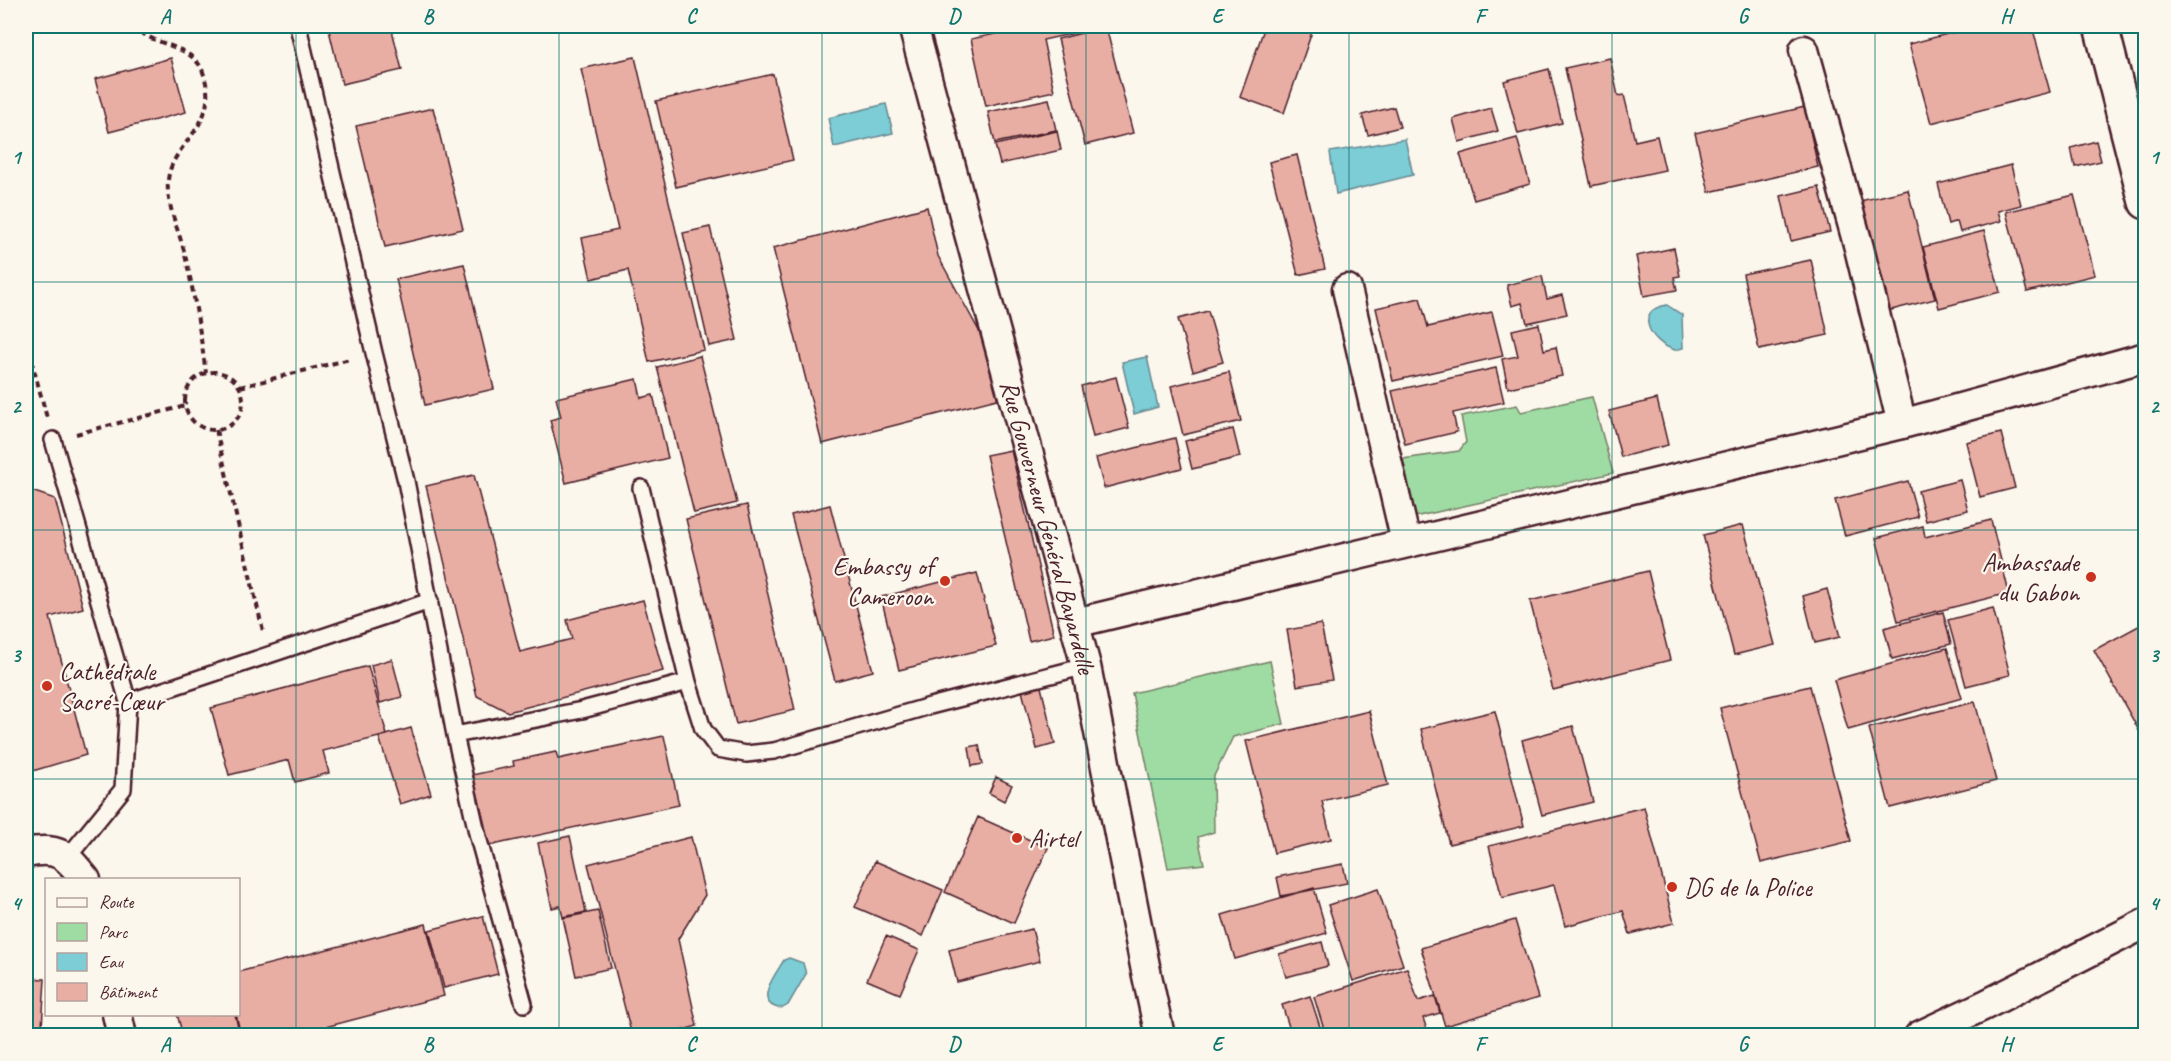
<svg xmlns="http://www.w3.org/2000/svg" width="2171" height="1061" viewBox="0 0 2171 1061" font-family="Caveat,sans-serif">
<rect width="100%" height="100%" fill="#fbf7ec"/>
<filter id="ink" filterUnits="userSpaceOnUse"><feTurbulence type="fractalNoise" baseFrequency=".0167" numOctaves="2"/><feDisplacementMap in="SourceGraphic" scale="12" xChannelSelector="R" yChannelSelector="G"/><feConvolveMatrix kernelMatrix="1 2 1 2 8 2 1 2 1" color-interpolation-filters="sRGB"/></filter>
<g filter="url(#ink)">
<path fill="#9fdca3" stroke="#747e67" stroke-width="1.5" d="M1592 397 1613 473 1414 517 1403 459 1459 451 1466 442 1461 416 1517 405 1521 412Z
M1270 661 1284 724 1233 737 1213 778 1214 832 1198 837 1204 864 1168 868 1132 693Z"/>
<path fill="#7ccdd5" stroke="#688791" stroke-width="1.5" d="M886 104 893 133 834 147 828 118Z
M1405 139 1413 175 1336 194 1330 152Z
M1667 305 1682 315 1683 348 1675 350C1651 344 1632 310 1667 305Z
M1147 357 1158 407 1134 414 1122 362Z
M789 958 803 963 806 974 788 1005C784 1008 780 1009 775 1007 755 999 777 972 784 960Z"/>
<path fill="#e8aea4" stroke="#4a1f2b" stroke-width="1.5" d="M328 26H391L402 70 342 84Z
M1033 26H1106L1043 40 1054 91 986 106 971 39Z
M1265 26H1314L1284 113 1240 97Z
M1978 26H2032L2050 92 1931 123 1909 44Z
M1106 27 1133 133 1085 145 1058 39Z
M635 57 704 350 649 362 628 270 591 279 582 238 618 230 581 69Z
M171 58 186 112 109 132 95 79Z
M1610 58 1618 96 1624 95 1635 141 1657 136 1665 170 1591 186 1565 68Z
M1549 69 1562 123 1518 134 1504 81Z
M773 74 793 160 676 187 656 101Z
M1049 99 1056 130 995 143 988 112Z
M1394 107 1400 127 1368 135 1362 115Z
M1805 107 1818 167 1709 192 1695 133Z
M433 108 463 229 385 247 356 126Z
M1491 108 1498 131 1459 142 1453 119Z
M1057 131 1061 150 1000 164 995 145Z
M1517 138 1530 184 1474 200 1460 154Z
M2096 141 2101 161 2075 167 2071 148Z
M1297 155 1325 269 1298 275 1269 162Z
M2011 165 2021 205 1998 211 2001 221 1960 232 1957 221 1948 224 1938 184Z
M1819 187 1830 232 1791 241 1781 196Z
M1908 190 1935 299 1887 311 1860 201Z
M2074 195 2095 275 2027 292 2006 212Z
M927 207 938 256 990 351 1001 398 822 444 773 248Z
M710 227 737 340 709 346 683 233Z
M1984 231 2000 292 1939 308 1923 247Z
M1674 248 1680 276 1674 277 1677 290 1644 296 1636 256Z
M1811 260 1828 335 1759 350 1743 274Z
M464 264 494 389 425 405 396 279Z
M1542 276 1547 299 1562 295 1567 314 1527 323 1522 303 1512 306 1507 285Z
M1420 298 1428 327 1492 312 1503 356 1393 381 1376 308Z
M1208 311 1223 362 1193 371 1178 319Z
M1539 324 1544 350 1556 347 1562 376 1508 388 1502 359 1518 356 1512 330Z
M700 356 737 503 694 513 657 367Z
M1496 368 1504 402 1453 413 1457 432 1405 444 1392 391Z
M1229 372 1241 421 1183 435 1171 386Z
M1116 377 1129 428 1093 437 1081 386Z
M637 379 641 398 653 395 668 458 566 483 550 420 561 417 556 398Z
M1657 399 1668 445 1621 457 1609 411Z
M1233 429 1240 457 1192 469 1185 441Z
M2001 433 2015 488 1980 497 1966 442Z
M1175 438 1182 468 1104 488 1096 458Z
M1011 450 1054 635 1029 641 986 455Z
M474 475 520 652 572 639 567 620 643 600 663 671 508 712 477 696 426 486Z
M1960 480 1968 510 1926 521 1918 491Z
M1908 481 1918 517 1845 536 1835 500Z
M26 489 55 499 83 608 50 617 86 755 26 773Z
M747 505 795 710 736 724 686 519Z
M830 505 873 671 835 681 791 515Z
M1991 520 2009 593 1898 621 1876 538 1923 526 1925 537Z
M1743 525 1775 645 1734 655 1703 535Z
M1648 571 1670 660 1553 690 1530 601Z
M977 573 996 646 899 670 881 597Z
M1827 589 1840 637 1815 643 1803 596Z
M1993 608 2010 675 1966 686 1948 620Z
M1943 612 1951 644 1892 659 1884 628Z
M2146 622V743L2094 650Z
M1321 624 1332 680 1297 686 1287 630Z
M1947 648 1962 698 1848 730 1834 680Z
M392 659 402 697 380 703 371 665Z
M368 666 387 735 323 751 329 773 295 782 289 760 229 775 211 708Z
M1040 683 1055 744 1037 749 1021 687Z
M1810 686 1851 841 1761 863 1720 708Z
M1975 702 1996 781 1890 808 1869 728Z
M1369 711 1388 785 1322 801 1331 839 1274 853 1246 741Z
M1495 711 1524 826 1449 844 1421 729Z
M1573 726 1593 802 1542 815 1522 740Z
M411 728 431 794 400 804 379 737Z
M664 736 679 805 488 846 472 775 514 766 513 761 556 752 558 759Z
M979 745 983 764 972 766 969 747Z
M996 777 1012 785 1004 801 989 793Z
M1644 807 1674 923 1630 934 1623 911 1565 926 1554 885 1502 898 1489 846Z
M978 817 1048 848 1014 923 945 892Z
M570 836 586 912 563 917 560 906 552 908 538 843Z
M691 837 705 895 678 939 697 1026 663 1036H632L588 864Z
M875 861 943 890 923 936 855 907Z
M1343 864 1347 883 1281 896 1277 877Z
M1314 888 1327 933 1235 959 1222 915Z
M1378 889 1403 965 1353 981 1328 905Z
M598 911 611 968 576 976 563 918Z
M483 916 498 974 444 988 429 930Z
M1515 920 1538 998 1445 1026 1421 948Z
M426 924 444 996 291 1036H241L236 1014H238V972Z
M1032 929 1040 961 957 982 949 950Z
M886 936 919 950 900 994 867 980Z
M1322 942 1328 966 1286 977 1279 954Z
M1407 968 1418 1001 1435 996 1440 1013 1423 1018 1429 1036H1326L1314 997Z
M26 978 45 979 42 1027 61 1028 60 1036H26Z
M1310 996 1323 1036H1292L1282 1005Z
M177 1014H235L240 1036H183Z
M1047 1029 1049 1036H1014Z"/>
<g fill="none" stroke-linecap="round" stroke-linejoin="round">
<defs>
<path id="lane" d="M298 26 374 353 406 481 455 735 478 837 524 1004
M53 440 128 702 123 789 68 857
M641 488 688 682 703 729 718 749 746 754 774 751 930 706 1086 666
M128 702 430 601
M455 735 582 710 688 682"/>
<g id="street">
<path id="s1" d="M913 26 1086 666 1146 971 1160 1036"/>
<path d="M1804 50 1859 248 1902 424"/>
<path d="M1347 289 1406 542"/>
<path d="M1075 623 1902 424 2146 357"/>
<path d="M26 853C59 846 66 855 86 880"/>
<path d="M117 1014 122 1036"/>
<path d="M1919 1036 1985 1005 2146 923"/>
</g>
<path id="secondary" d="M2101 26 2146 202"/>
</defs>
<use href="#lane" stroke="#4a1f2b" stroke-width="20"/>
<use href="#street" stroke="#4a1f2b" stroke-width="33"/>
<use href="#secondary" stroke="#4a1f2b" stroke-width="38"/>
<path stroke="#4a1f2b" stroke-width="4" stroke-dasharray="6 4.5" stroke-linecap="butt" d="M132 26C137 29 141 33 147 36 165 46 195 49 203 72 222 128 172 140 168 180 166 204 178 228 184 251 194 291 200 332 206 373
M26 27 30 26
M26 340 47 418
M185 401a29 29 0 1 1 58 0a29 29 0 1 1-58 0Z
M240 387 350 359
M216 430 263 631
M76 434 185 406"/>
<use href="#lane" stroke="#fbf7ec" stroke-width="15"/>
<use href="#street" stroke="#fbf7ec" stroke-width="28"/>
<use href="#secondary" stroke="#fbf7ec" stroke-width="33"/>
</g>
</g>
<path fill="none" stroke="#0f766e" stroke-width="1.5" stroke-opacity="0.55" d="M296 26V1036M559 26V1036M822 26V1036M1086 26V1036M1349 26V1036M1612 26V1036M1875 26V1036M26 282H2146M26 530H2146M26 779H2146"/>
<g fill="#c8321e" stroke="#fbf7ec" stroke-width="2">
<circle cx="2091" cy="577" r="6"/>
<circle cx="945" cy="581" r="6"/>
<circle cx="47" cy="686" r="6"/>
<circle cx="1017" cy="838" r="6"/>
<circle cx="1672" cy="887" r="6"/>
</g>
<g text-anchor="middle" stroke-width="4.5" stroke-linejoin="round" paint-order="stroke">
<g font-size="26" fill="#4a1f2b" stroke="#fbf7ec">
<text dy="9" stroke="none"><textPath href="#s1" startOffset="519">Rue Gouverneur Général Bayardelle</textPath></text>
</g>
<g font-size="26" fill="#4a1f2b" stroke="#fbf7ec" text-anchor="start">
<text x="2079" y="571" text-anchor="end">Ambassade<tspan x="2079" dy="30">du Gabon</tspan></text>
<text x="933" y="575" text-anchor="end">Embassy of<tspan x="933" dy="30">Cameroon</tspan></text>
<text x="59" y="680">Cathédrale<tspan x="59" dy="30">Sacré-Cœur</tspan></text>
<text x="1029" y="847">Airtel</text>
<text x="1684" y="896">DG de la Police</text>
</g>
</g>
<rect width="2171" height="1061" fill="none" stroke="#fbf7ec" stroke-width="66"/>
<rect x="45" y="878" width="195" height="138" fill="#fbf7ec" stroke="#b4a19f" stroke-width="1.5"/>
<rect x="57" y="898" width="30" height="9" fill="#fbf7ec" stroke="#b4a19f" stroke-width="1.5"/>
<text x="99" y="908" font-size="18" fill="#4a1f2b">Route</text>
<rect x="57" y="923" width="30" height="18" fill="#9fdca3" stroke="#b4a19f" stroke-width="1.5"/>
<text x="99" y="938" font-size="18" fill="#4a1f2b">Parc</text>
<rect x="57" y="953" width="30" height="18" fill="#7ccdd5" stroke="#b4a19f" stroke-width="1.5"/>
<text x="99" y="968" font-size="18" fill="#4a1f2b">Eau</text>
<rect x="57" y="983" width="30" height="18" fill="#e8aea4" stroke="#b4a19f" stroke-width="1.5"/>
<text x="99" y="998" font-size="18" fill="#4a1f2b">Bâtiment</text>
<rect x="33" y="33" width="2105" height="995" fill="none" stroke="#0f766e" stroke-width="2"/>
<g font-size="20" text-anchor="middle" font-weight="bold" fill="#0f766e">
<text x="165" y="23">A</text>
<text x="428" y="23">B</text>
<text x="691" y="23">C</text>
<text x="954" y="23">D</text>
<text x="1217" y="23">E</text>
<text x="1480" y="23">F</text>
<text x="1743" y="23">G</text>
<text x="2006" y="23">H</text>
<text x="16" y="164">1</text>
<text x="2154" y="164">1</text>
<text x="16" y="413">2</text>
<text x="2154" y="413">2</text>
<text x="16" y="662">3</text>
<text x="2154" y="662">3</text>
<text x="16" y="910">4</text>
<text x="2154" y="910">4</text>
<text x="165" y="1051">A</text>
<text x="428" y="1051">B</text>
<text x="691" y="1051">C</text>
<text x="954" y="1051">D</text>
<text x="1217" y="1051">E</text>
<text x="1480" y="1051">F</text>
<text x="1743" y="1051">G</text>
<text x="2006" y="1051">H</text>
</g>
</svg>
